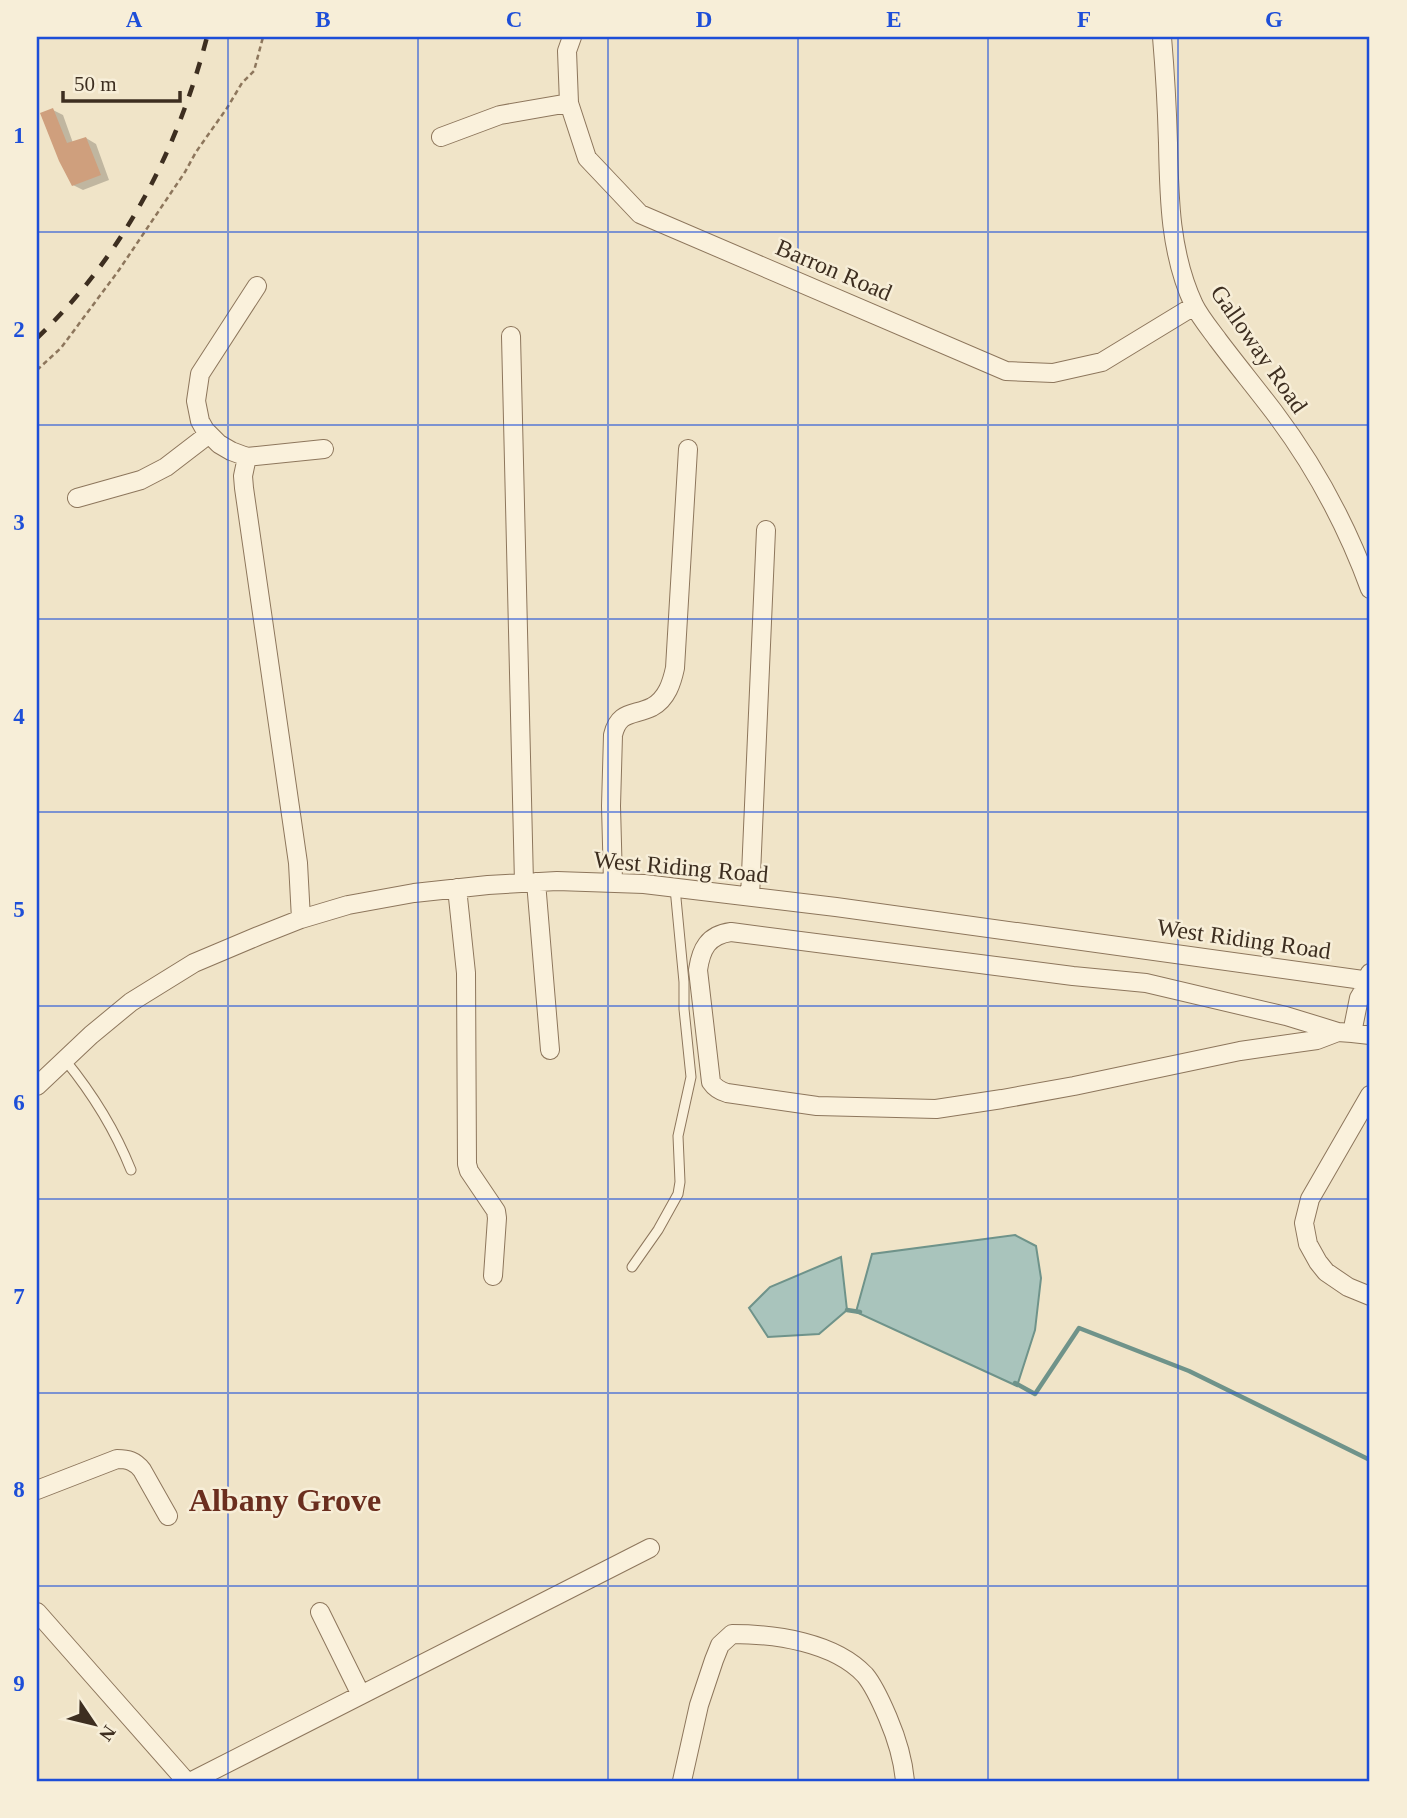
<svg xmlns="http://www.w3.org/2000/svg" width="1407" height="1818" viewBox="0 0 1407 1818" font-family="Georgia,serif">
<rect width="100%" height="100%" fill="#f0e4c8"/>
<path fill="#a9c4bc" stroke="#6f938a" stroke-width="2" d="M1015 1235 1036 1246 1041 1278 1035 1330 1017 1386 856 1312 872 1254Z
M841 1257 847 1310 819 1334 768 1337 749 1308 770 1287Z"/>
<path fill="#0003" d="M53 110 63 115 73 143 86 138 96 144 109 180 83 190 73 185Z"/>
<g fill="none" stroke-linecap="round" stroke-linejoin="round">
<path stroke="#6f938a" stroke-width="4.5" d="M847 1310 860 1312
M1015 1383 1035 1394 1079 1328 1189 1371 1370 1460"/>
</g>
<path fill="#cf9f7d" d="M53 108 67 143 86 137 101 175 72 186 59 161 40 113Z"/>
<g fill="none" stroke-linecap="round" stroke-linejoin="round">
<defs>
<path id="lane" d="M65 1060C92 1093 115 1130 131 1170
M632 1267 658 1230 678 1194 680 1182 678 1136 691 1077 684 1009V982L675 888"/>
<path id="street" d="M572 37 567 51 569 103 587 158 640 214 1006 371 1053 373 1102 362 1194 306
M1162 37C1165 72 1167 108 1168 143 1169 198 1170 254 1194 305 1200 317 1210 329 1218 340 1236 364 1255 387 1274 412 1314 465 1347 526 1370 589
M441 137 500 115 569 103
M257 286 200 374 196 401 200 421 205 430 219 444 231 451 247 457 324 449
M511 336 524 883
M247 457 243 476 244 488 298 863 301 919
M77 498 141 480 166 467 209 434
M536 882 550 1050
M613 882 611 806 613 735C619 710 634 716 652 707 667 699 672 682 675 668L688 449
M457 888 466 973 467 1164 469 1171 496 1211 497 1218 493 1276
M750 897 766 530
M1370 973 1369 981 1359 998 1352 1033 1370 1035
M1338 1032 1317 1040 1240 1051 1074 1086 1002 1099 936 1109 817 1106 727 1093C720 1091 715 1088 711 1082L698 970C701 949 708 935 731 932L1073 976 1146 983 1286 1016 1338 1032 1352 1033
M37 1086 91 1035 131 1002 194 963 258 936 301 919 348 905 414 893 488 885 557 881 644 884 836 907 1370 981
M1370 1095 1310 1199 1304 1223 1308 1244 1318 1262 1326 1272 1348 1287 1370 1296
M37 1490 117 1459C128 1459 135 1461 142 1470L168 1516
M37 1612 186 1781
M320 1612 361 1695
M192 1781 650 1548
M682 1781 699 1705 714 1660 720 1645 732 1634C775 1634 834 1642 865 1675 875 1687 882 1704 888 1718 897 1739 903 1759 905 1781"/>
</defs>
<use href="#lane" stroke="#8d765c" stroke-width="11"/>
<use href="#street" stroke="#8d765c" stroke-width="20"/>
<path stroke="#8d765c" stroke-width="2.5" stroke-dasharray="5 3.5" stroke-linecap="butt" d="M37 370 61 348 119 270 185 172 196 152 227 108 242 83 254 71 263 37"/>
<use href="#lane" stroke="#faf1dc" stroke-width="9"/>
<use href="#street" stroke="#faf1dc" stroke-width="18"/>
<path stroke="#3d2e20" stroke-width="4.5" stroke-dasharray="12 12" stroke-linecap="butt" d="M37 338C123 256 177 152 207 37"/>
</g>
<path fill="none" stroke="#1d4ed8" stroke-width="2" stroke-opacity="0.55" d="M228 37V1781M418 37V1781M608 37V1781M798 37V1781M988 37V1781M1178 37V1781M37 232H1370M37 425H1370M37 619H1370M37 812H1370M37 1006H1370M37 1199H1370M37 1393H1370M37 1586H1370"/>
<g text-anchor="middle" stroke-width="5" stroke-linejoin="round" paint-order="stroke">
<g font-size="24" fill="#3d2e20" stroke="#f7eed8">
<text transform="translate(834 270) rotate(23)" y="8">Barron Road</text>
<text transform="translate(1259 349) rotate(55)" y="8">Galloway Road</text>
<text transform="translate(681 867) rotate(5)" y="8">West Riding Road</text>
<text transform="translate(1244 939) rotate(8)" y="8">West Riding Road</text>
</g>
<g font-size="32" font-weight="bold" fill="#6b2e1e" stroke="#f7eed8">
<text x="285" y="1511">Albany Grove</text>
</g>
</g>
<rect width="1407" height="1818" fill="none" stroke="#f7eed8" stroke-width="77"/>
<g transform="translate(94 1724) rotate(125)" stroke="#f7eed8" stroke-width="5" paint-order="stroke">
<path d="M0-5L12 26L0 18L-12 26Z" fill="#3d2e20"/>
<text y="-10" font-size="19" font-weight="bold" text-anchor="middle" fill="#3d2e20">N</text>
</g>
<path d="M63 91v10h117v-10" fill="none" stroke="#3d2e20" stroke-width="3.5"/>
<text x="74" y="91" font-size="21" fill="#3d2e20" stroke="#f7eed8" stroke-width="5" paint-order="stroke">50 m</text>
<rect x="38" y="38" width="1330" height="1742" fill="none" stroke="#1d4ed8" stroke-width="2.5"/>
<g font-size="23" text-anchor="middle" font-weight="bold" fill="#1d4ed8">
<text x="134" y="27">A</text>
<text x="323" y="27">B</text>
<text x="514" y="27">C</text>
<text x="704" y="27">D</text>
<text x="894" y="27">E</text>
<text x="1084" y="27">F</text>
<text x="1274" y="27">G</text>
<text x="19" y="143">1</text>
<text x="19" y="337">2</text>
<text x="19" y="530">3</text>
<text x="19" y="724">4</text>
<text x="19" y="917">5</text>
<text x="19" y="1110">6</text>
<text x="19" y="1304">7</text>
<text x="19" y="1497">8</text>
<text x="19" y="1691">9</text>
</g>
</svg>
